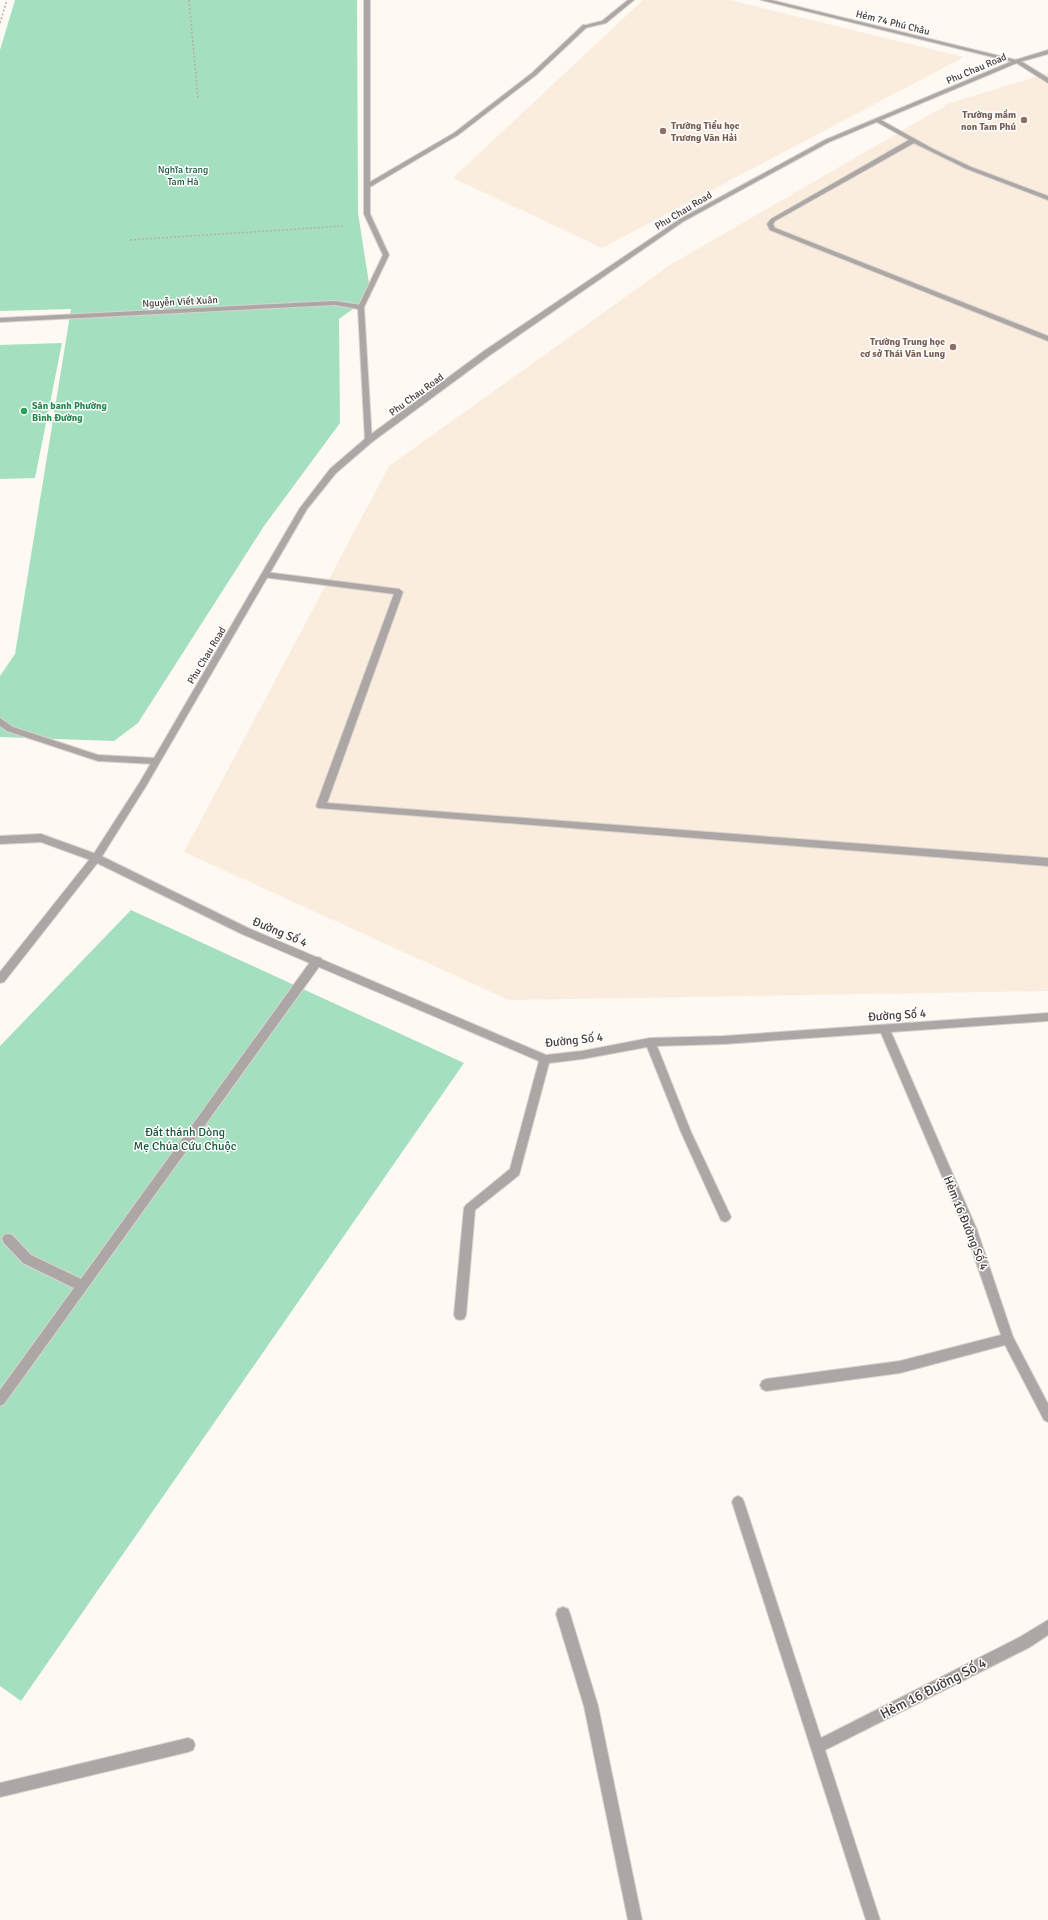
<svg xmlns="http://www.w3.org/2000/svg" width="1048" height="1920" viewBox="0 0 1048 1920" font-family="Signika,sans-serif">
<rect width="100%" height="100%" fill="#fef9f3"/>
<path fill="#faeddd" d="M643 0H729L964 57 602 248 453 178Z
M1048 73V991L509 1000 184 852 389 466 670 265 950 103Z"/>
<path fill="#a4e0c0" d="M15 0H357L358 213 371 296 339 319 340 423 264 526 138 723 114 741 0 737V676L15 654 71 309 0 311V50Z
M62 343 35 478 0 479V345Z
M131 910 464 1063 21 1701 0 1686V1046Z"/>
<g fill="none" stroke-linecap="round" stroke-linejoin="round">
<defs>
<path id="service" d="M364 0H370V182L454 133 532 73 583 25 588 26 536 75 458 135 370 187V214L389 255 364 307 361 309 358 307 383 255 364 214Z
M1015 60H1019L1048 78V83L1015 62Z
M875 119H879L935 150 971 167 1048 196V200L967 169 914 143 775 221 773 224 775 228 1048 336V341L770 230 767 224 771 219 909 140 875 121Z
M265 572 399 589 403 592 327 803 1048 858V866L318 808 316 806 394 594 262 577 261 575Z
M0 718 13 727 98 755 155 758 160 761 155 764 98 761 7 731 0 726Z
M317 957 321 958 322 961 321 964 4 1404 0 1406V1390L74 1288 23 1263 4 1243 2 1239 4 1235 8 1234 12 1235 31 1255 81 1279 313 958Z"/>
<path id="minor" d="M628 0H634L606 23 585 28 582 26 602 21Z
M761 0H771L1020 61 1017 63Z
M335 301 361 305 364 307 372 442H366L365 440 358 309 335 305 0 322V318Z
M41 834 99 855 248 928 546 1055 582 1051 650 1038 724 1036 1048 1013V1021L891 1032 977 1230 1013 1337 1048 1404V1422L1044 1420 1005 1345 900 1373 766 1391 762 1389 760 1385 762 1381 766 1379 900 1361 1001 1335 965 1230 881 1033 724 1044 657 1046 691 1132 731 1217 729 1220 725 1222 721 1220 681 1132 647 1047 582 1059 549 1063 519 1175 475 1210 466 1315 464 1319 460 1320 456 1319 454 1315 464 1208 466 1205 510 1169 539 1061 242 934 93 861 41 842 0 844V836Z
M738 1496 742 1498 744 1502 821 1738 1020 1637 1048 1620V1635L1030 1647 825 1750 880 1920H866L732 1502 734 1498Z
M563 1607 568 1609 570 1614 598 1706 642 1920H628L584 1706 556 1614 558 1609Z
M188 1738 193 1740 195 1745 193 1750 188 1752 0 1797V1783Z"/>
<path id="tertiary" d="M1048 50V54L1019 62 829 142 684 221 490 355 372 442 336 473 307 509 146 786 99 861 4 982 0 983V972L93 855 140 782 300 508 330 469 366 438 484 351 680 219 825 140 1015 60Z"/>
</defs>
<use href="#service" stroke="#d8d3ce" stroke-width="2"/>
<use href="#minor" stroke="#d8d3ce" stroke-width="2"/>
<use href="#tertiary" stroke="#d8d3ce" stroke-width="2"/>
<path stroke="#b3afaa" stroke-width="1.5" stroke-dasharray="2 2" stroke-linecap="butt" d="M189 0 198 99
M0 23 7 0
M130 240 343 226"/>
<use href="#service" fill="#aca6a5" fill-rule="evenodd"/>
<use href="#minor" fill="#aca6a5" fill-rule="evenodd"/>
<use href="#tertiary" fill="#aca6a5" fill-rule="evenodd"/>
</g>
<g fill="#8d6e63" stroke="#fff" stroke-width="1.5">
<circle cx="1024" cy="120" r="4"/>
<circle cx="663" cy="131" r="4"/>
<circle cx="953" cy="347" r="4"/>
</g>
<circle fill="#2e9e5b" stroke="#fff" stroke-width="1.5" cx="24" cy="411" r="4"/>
<g text-anchor="middle" stroke-width="3" stroke-linejoin="round" paint-order="stroke">
<g font-size="10" fill="#3f3c38" stroke="#fff">
<text transform="translate(893 22) rotate(14)" y="4">Hẻm 74 Phú Châu</text>
<text transform="translate(976 68) rotate(-23)" y="4">Phu Chau Road</text>
<text transform="translate(683 210) rotate(-31)" y="4">Phu Chau Road</text>
<text transform="translate(180 301) rotate(-3)" y="4">Nguyễn Viết Xuân</text>
<text transform="translate(416 394) rotate(-36)" y="4">Phu Chau Road</text>
<text transform="translate(206 655) rotate(-59)" y="4">Phu Chau Road</text>
</g>
<g font-size="10" font-weight="bold" fill="#785e54" stroke="#fff" text-anchor="end">
<text x="1016" y="118">Trường mầm<tspan x="1016" dy="12">non Tam Phú</tspan></text>
<text x="671" y="129" text-anchor="start">Trường Tiểu học<tspan x="671" dy="12">Trương Văn Hải</tspan></text>
<text x="945" y="345">Trường Trung học<tspan x="945" dy="12">cơ sở Thái Văn Lung</tspan></text>
</g>
<g font-size="10" fill="#19563b" stroke="#fff">
<text x="183" y="173">Nghĩa trang<tspan x="183" dy="12">Tam Hà</tspan></text>
</g>
<g font-size="10" font-weight="bold" fill="#27864d" stroke="#fff" text-anchor="start">
<text x="32" y="409">Sân banh Phường<tspan x="32" dy="12">Bình Đường</tspan></text>
</g>
<g font-size="12" fill="#3f3c38" stroke="#fff">
<text transform="translate(280 932) rotate(23)" y="4">Đường Số 4</text>
<text transform="translate(897 1015) rotate(-4)" y="4">Đường Số 4</text>
<text transform="translate(574 1040) rotate(-6)" y="4">Đường Số 4</text>
<text transform="translate(966 1223) rotate(68)" y="4">Hẻm 16 Đường Số 4</text>
</g>
<g font-size="12" fill="#19563b" stroke="#fff">
<text x="185" y="1136">Đất thánh Dòng<tspan x="185" dy="14">Mẹ Chúa Cứu Chuộc</tspan></text>
</g>
<g font-size="14" fill="#3f3c38" stroke="#fff">
<text transform="translate(933 1688) rotate(-27)" y="5">Hẻm 16 Đường Số 4</text>
</g>
</g>
</svg>
